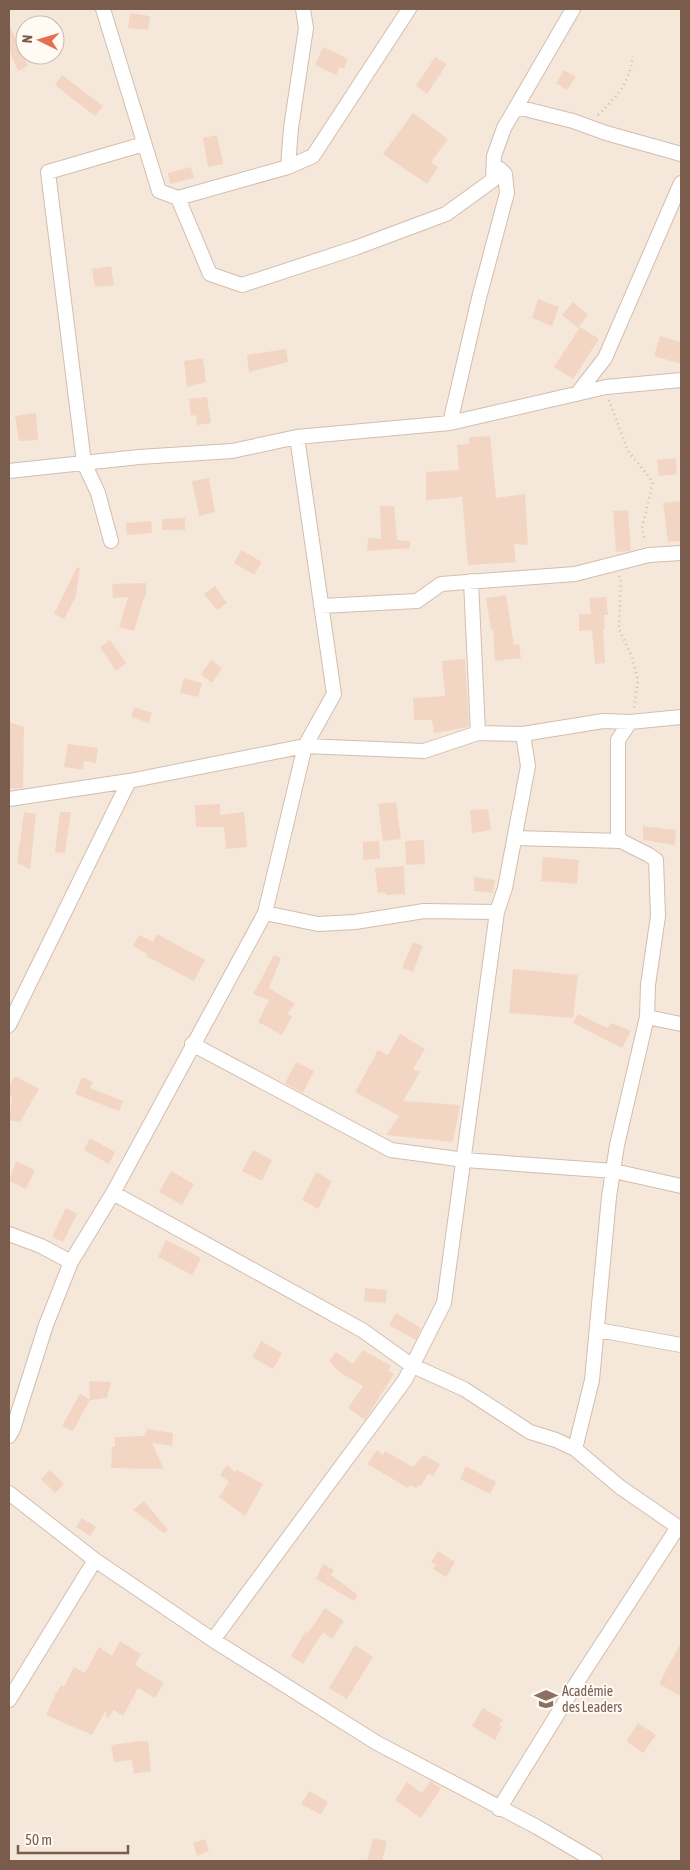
<svg xmlns="http://www.w3.org/2000/svg" width="690" height="1870" viewBox="0 0 690 1870" font-family="'Asap Condensed',sans-serif">
<rect width="100%" height="100%" fill="#fdf6ec"/>
<path fill="#f5e8da" fill-rule="evenodd" d="M9 9H681V1861H9ZM25 25H55V55H25Z"/>
<path fill="#f3d5c3" d="M130 13 150 16 148 30 128 28Z
M9 24 28 66 18 71 9 50Z
M323 47 348 59 344 69 340 67 336 75 315 65Z
M435 57 447 64 427 94 416 86Z
M564 70 576 77 567 90 556 83Z
M62 75 103 106 95 116 55 85Z
M413 113 448 139 431 162 438 167 427 184 383 154Z
M217 135 223 164 208 167 203 138Z
M191 167 194 178 170 184 168 173Z
M111 266 114 285 95 287 92 269Z
M538 299 559 307 552 326 532 318Z
M573 302 588 315 578 328 562 315Z
M580 327 599 339 573 379 554 367Z
M660 336 681 342V364L654 356Z
M286 349 288 362 249 372 247 355Z
M203 358 206 382 187 387 184 361Z
M207 397 211 423 197 425 196 415 191 416 189 399Z
M36 413 38 440 19 441 15 416Z
M490 436 496 498 525 494 528 545 514 544 516 562 468 565 462 497 426 500V472L459 470 457 445 469 444V437Z
M676 458 677 474 659 476 657 460Z
M209 478 215 512 199 516 192 481Z
M681 501V541L668 542 663 503Z
M380 506H394L397 540 410 541V548L367 551 368 538 381 539Z
M628 510 631 551 616 552 613 511Z
M185 518V530H162V519Z
M151 521 152 533 127 535 126 523Z
M241 550 262 562 254 575 234 563Z
M77 567 80 568 76 596 64 619 54 614Z
M146 583V596L144 597 134 631 119 627 128 597 113 598 112 584Z
M215 586 227 603 217 610 204 594Z
M506 595 514 645 519 644 521 658 495 661 493 629 491 630 486 598Z
M606 597 608 615H604L605 629H603L605 663 595 664 592 630 579 631V614H591L589 598Z
M110 640 126 663 116 671 100 647Z
M465 659 469 727 434 733 432 720H414L413 698 445 696 442 661Z
M211 660 222 668 212 683 201 674Z
M184 678 202 683 198 697 180 693Z
M134 707 152 713 149 723 131 717Z
M9 722 24 727 23 788 9 789Z
M68 744 98 748 96 763 84 761 83 770 64 767Z
M396 802 401 839 383 841 378 804Z
M220 804V815L244 812 247 847 226 849 224 827H196L195 805Z
M488 809 491 830 472 833 470 810Z
M24 812 36 814 30 869 17 863Z
M60 812H71L65 853 55 852Z
M643 826 676 830 675 845 643 840Z
M424 840 425 864 406 865 405 841Z
M379 841 380 859 363 860V842Z
M543 857 579 860 577 884 541 881Z
M404 866 405 894 386 895 385 892 378 893 375 868Z
M474 877 495 880 493 893 474 891Z
M157 934 205 960 194 981 146 956 147 954 133 946 139 935 153 942Z
M413 942 423 946 413 972 402 968Z
M274 955 281 958 269 988 295 1004 287 1014 292 1016 282 1035 258 1022 269 1000 253 994Z
M513 969 578 975 573 1018 509 1013Z
M578 1014 608 1028 611 1023 631 1031 622 1048 573 1023Z
M400 1034 425 1049 413 1069 420 1072 403 1101 460 1105 453 1142 386 1135 399 1116 355 1092 378 1050 388 1055Z
M296 1062 314 1071 303 1093 285 1083Z
M15 1076 39 1089 20 1122 9 1120 12 1097 9 1096V1086Z
M82 1077 93 1082 90 1088 123 1101 119 1111 75 1094Z
M90 1138 115 1152 109 1164 84 1150Z
M253 1150 272 1160 262 1181 242 1171Z
M16 1161 35 1170 26 1189 9 1181Z
M171 1171 194 1184 182 1205 159 1192Z
M316 1172 332 1181 318 1209 302 1200Z
M66 1208 77 1214 63 1242 52 1237Z
M166 1240 201 1258 192 1275 158 1257Z
M365 1288 387 1290 386 1303 364 1301Z
M396 1313 421 1328 416 1340 389 1325Z
M261 1341 282 1353 273 1369 252 1357Z
M363 1350 391 1366 388 1370 394 1374 365 1420 348 1408 363 1386 339 1372 329 1361 336 1352 353 1364Z
M89 1381 111 1382 107 1398 90 1400Z
M80 1394 90 1400 73 1431 62 1426Z
M147 1429 173 1433 172 1446 152 1443 164 1469 111 1468 112 1447H115V1437L144 1436Z
M377 1450 383 1455 385 1451 413 1467 424 1455 440 1464 433 1476 428 1474 421 1486 419 1485 416 1488 410 1485 408 1488 367 1464Z
M227 1465 235 1472 237 1470 263 1484 245 1516 219 1497 229 1482 220 1475Z
M466 1466 496 1482 490 1494 460 1479Z
M50 1470 64 1484 55 1493 41 1479Z
M144 1501 168 1530 164 1533 133 1510Z
M82 1518 96 1527 90 1536 76 1527Z
M438 1551 455 1562 446 1577 433 1569 436 1565 431 1562Z
M323 1564 334 1570 331 1575 358 1595 354 1601 316 1579Z
M325 1608 344 1621 332 1639 323 1632 303 1664 291 1656 306 1631 308 1633Z
M120 1641 141 1654 135 1665 164 1683 155 1698 138 1688 123 1716 114 1710 107 1719 106 1710 92 1735 46 1715 55 1695 61 1685 64 1687 74 1667 85 1673 99 1647 112 1656Z
M681 1642V1696L659 1684Z
M355 1645 373 1657 347 1699 329 1688Z
M483 1708 503 1720 499 1725 502 1727 495 1740 472 1726Z
M638 1723 656 1735 643 1753 626 1741Z
M141 1741H148L151 1771 134 1774 132 1760 114 1762 111 1745Z
M430 1781 441 1788 421 1818 395 1800 407 1782 422 1793Z
M309 1791 328 1802 321 1815 301 1804Z
M373 1838 387 1841 382 1861H367Z
M205 1839 209 1851 197 1856 193 1843Z"/>
<g fill="none" stroke-linecap="round" stroke-linejoin="round">
<defs>
<path id="minor" d="M103 9 159 191 178 198 288 167 313 156 409 9
M514 111 521 108 573 121 606 133 681 154
M288 167 291 128 306 28 303 9
M178 198 210 274 242 285 355 248 446 214 493 180 494 156 504 128 573 9
M577 394 605 358 681 183
M450 423 479 298 507 193 505 174 500 169H494L493 177
M9 471 139 457 232 451 297 437 450 423 606 387 681 380
M111 541 98 493 84 463 48 172 144 144
M471 581 478 733
M321 606 417 601 441 584 575 574 649 555 681 553
M9 799 129 781 305 746 424 751 478 733 523 734 603 721 630 722 681 717
M515 838 621 841
M265 913 318 924 355 922 424 911 497 912
M647 1017 681 1024
M9 1025 129 781
M192 1044 391 1150 465 1160 614 1171 681 1186
M113 1193 362 1330 411 1365 464 1389 530 1432 556 1440 575 1449 620 1487 678 1527 581 1676 499 1809
M9 1234 41 1246 71 1262
M598 1330 681 1345
M9 1436 13 1429 46 1325 71 1262 113 1193 265 913 305 746 334 694 297 437
M575 1449 592 1380 609 1197 617 1145 647 1017 648 985 658 916 656 860 649 855 621 841 618 835V740L630 722
M9 1493 95 1560
M213 1640 405 1380 444 1303 497 912 505 888 528 766 523 734
M9 1700 95 1560 213 1640 377 1743 537 1827 595 1861"/>
</defs>
<use href="#minor" stroke="#d1beb0" stroke-width="16"/>
<path stroke="#d9b8a5" stroke-width="2.5" stroke-dasharray="1 4" stroke-linecap="butt" d="M598 115C619 94 628 86 633 56
M609 400 628 451 653 482 642 528 645 541
M619 576 621 580 619 629 632 657 638 681 634 709"/>
<use href="#minor" stroke="#fff" stroke-width="14"/>
</g>
<defs>
<symbol id="school-bare" viewBox="-9 -9 18 18"><path d="M0-5L7-2L0 1L-7-2ZM-4 1L0 2.5L4 1V4Q0 6-4 4Z" fill="#8d6e63" stroke="#fffaf3" stroke-width="2.5" paint-order="stroke"/></symbol>
</defs>
<g fill-rule="evenodd">
<use href="#school-bare" x="530" y="1683" width="32" height="32"/>
</g>
<g text-anchor="middle" stroke-width="4" stroke-linejoin="round" paint-order="stroke">
<g font-size="14" fill="#785e54" stroke="#fffaf3" text-anchor="start">
<text x="562" y="1696">Académie<tspan x="562" dy="16">des Leaders</tspan></text>
</g>
</g>
<rect width="690" height="1870" fill="none" stroke="#7a5c4d" stroke-width="20"/>
<g transform="translate(40 40) rotate(275)"><circle r="24" fill="#fffaf3" stroke="#cabbb1"/>
<path d="M0-4L9 19L0 12L-9 19Z" fill="#e76f51"/>
<text y="-8" font-size="14" font-weight="bold" text-anchor="middle" fill="#7a5c4d">N</text>
</g>
<path d="M18 1845v8h110v-8" fill="none" stroke="#7a5c4d" stroke-width="2.5"/>
<text x="25" y="1845" font-size="15" fill="#7a5c4d" stroke="#fffaf3" stroke-width="4" paint-order="stroke">50 m</text>
</svg>
